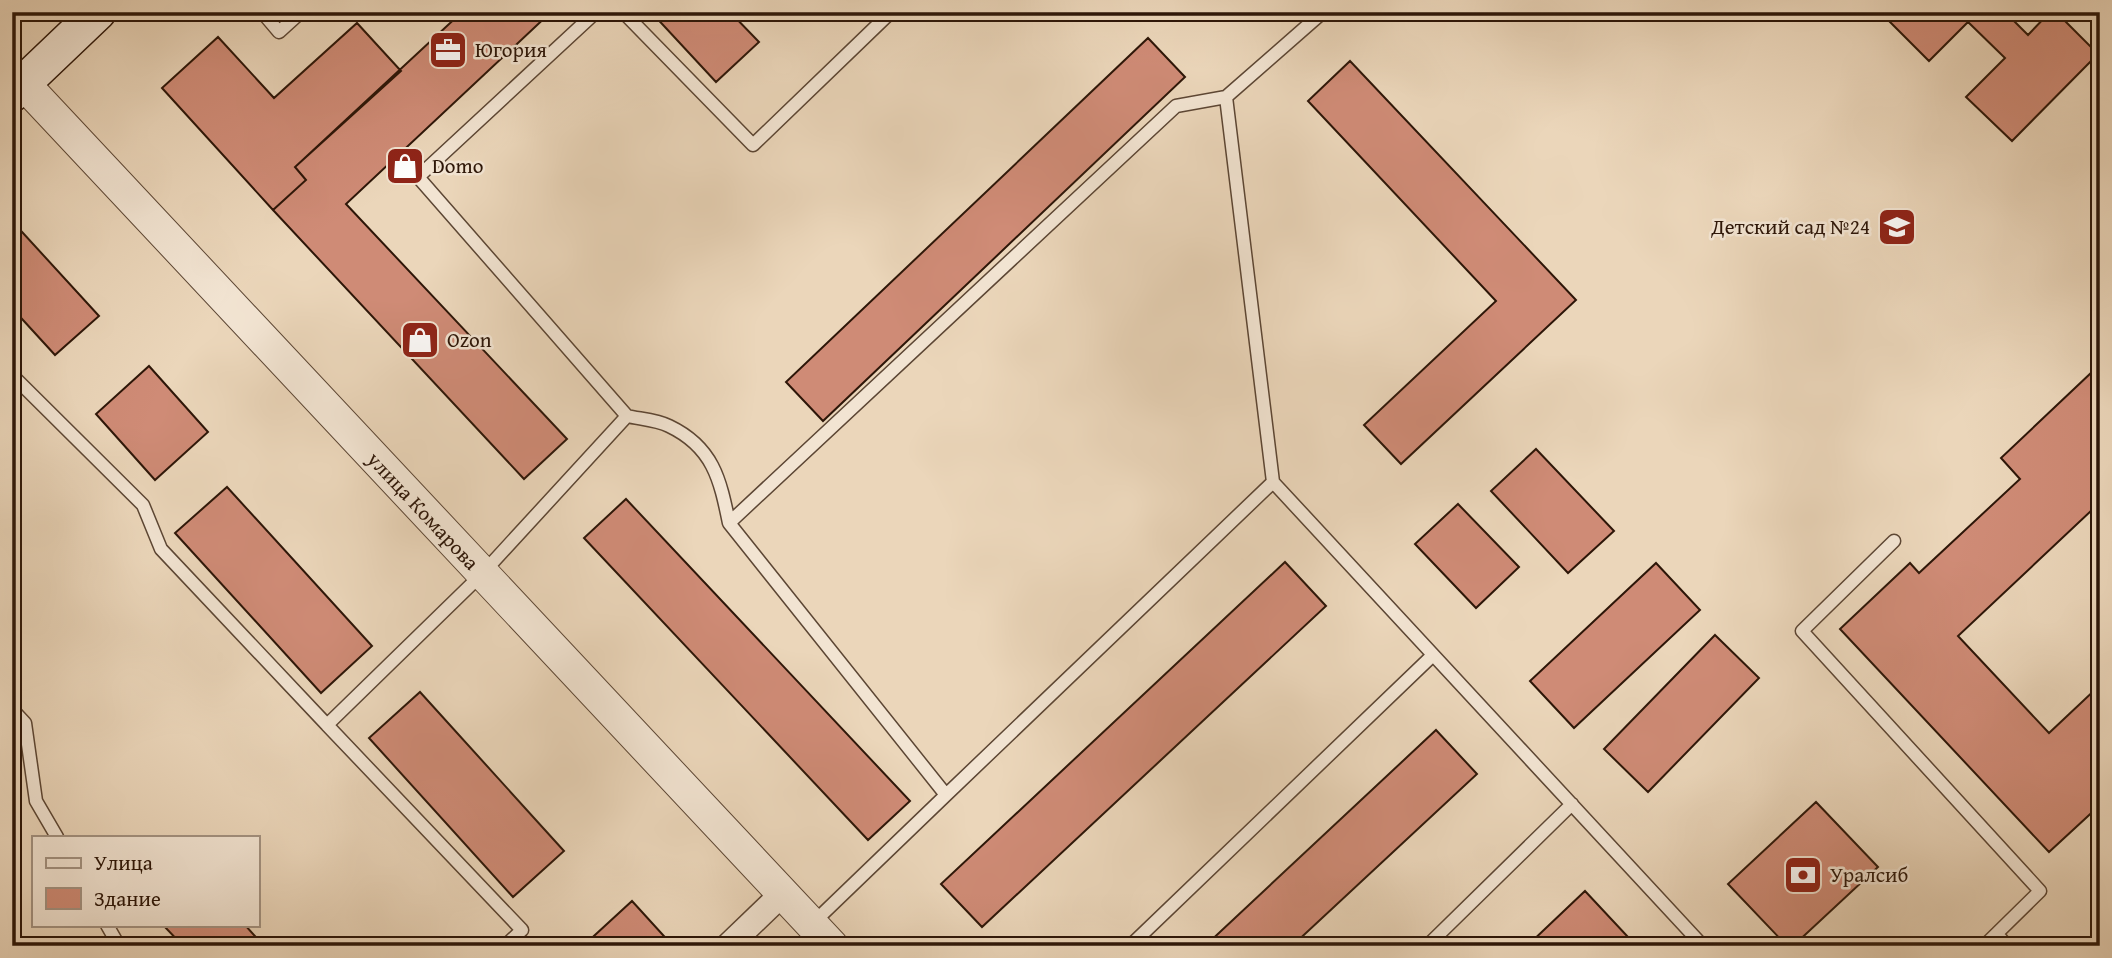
<svg xmlns="http://www.w3.org/2000/svg" width="2112" height="958" viewBox="0 0 2112 958" font-family="'Gentium Book Plus',serif">
<rect width="100%" height="100%" fill="#ebd6ba"/>
<filter id="stains"><feTurbulence type="fractalNoise" baseFrequency=".00286" numOctaves="4"/><feColorMatrix values="0 0 0 0 .2 0 0 0 0 .09 0 0 0 0 .02 0 0 0 .5 -.17"/></filter>
<radialGradient id="worn" r=".72"><stop offset=".6" stop-color="#630" stop-opacity="0"/><stop offset="1" stop-color="#630" stop-opacity=".3"/></radialGradient>
<path fill="#cf8b76" stroke="#2d1608" stroke-width="2" d="M462 12H551L346 204 567 439 524 479 273 210 306 180 295 167Z
M651 12H730L759 42 716 82Z
M1888 12H2005L2028 35 2050 12H2056L2098 54 2012 141 1966 97 2005 58 1968 22 1929 61 1884 16Z
M357 23 401 71 295 167 306 180 273 210 162 88 218 37 274 98Z
M1148 38 1185 77 823 421 786 382Z
M1350 61 1576 300 1401 464 1364 425 1496 301 1308 101Z
M12 221 99 316 55 355 12 308Z
M149 366 208 432 155 480 96 414Z
M2092 372 2100 380V517L2093 509 1958 636 2049 733 2100 685V805L2049 852 1840 629 1910 563 1919 573 2020 479 2001 458Z
M1536 449 1614 531 1568 573 1491 491Z
M227 487 372 646 321 693 175 533Z
M626 499 910 801 868 840 584 538Z
M1458 504 1519 567 1476 608 1415 544Z
M1285 562 1326 606 982 927 941 884Z
M1656 563 1700 610 1574 728 1530 681Z
M1715 635 1759 678 1648 792 1604 749Z
M420 692 564 851 513 897 369 738Z
M1436 730 1477 774 1292 946H1205Z
M1816 802 1878 867 1793 946H1787L1728 884Z
M1585 891 1628 937 1619 946H1527Z
M632 901 673 946H583Z
M163 925H245L264 946H183Z"/>
<g fill="none" stroke-linecap="round" stroke-linejoin="round">
<defs>
<path id="service" d="M262 12 279 32 301 12
M623 12 753 145 891 12
M1323 12 1226 97 1273 482 1703 946
M12 375 143 505 161 549 327 725
M627 416C640 419 657 420 669 426 713 447 720 479 729 523
M1894 541 1802 631 2040 891 1984 946
M12 709 25 723 36 801 57 837
M946 795 1273 482
M812 924 946 795 729 523 1176 106 1226 97
M107 925 119 946
M1997 934 2007 946
M505 946 522 930 327 725 482 574 627 416 418 177 596 12
M1130 946 1433 655
M1427 946 1572 804"/>
<path id="minor" d="M728 946 782 894"/>
<path id="tertiary" d="M12 82 23 83 832 946"/>
<path id="secondary" d="M12 94 98 12"/>
</defs>
<use href="#service" stroke="#5c4634" stroke-width="15"/>
<use href="#minor" stroke="#5c4634" stroke-width="27"/>
<use href="#tertiary" stroke="#5c4634" stroke-width="34"/>
<use href="#secondary" stroke="#2d1608" stroke-width="38"/>
<use href="#service" stroke="#f2e4d2" stroke-width="12"/>
<use href="#minor" stroke="#f2e4d2" stroke-width="24"/>
<use href="#tertiary" stroke="#f2e4d2" stroke-width="32"/>
<use href="#secondary" stroke="#f2e4d2" stroke-width="35"/>
</g>
<defs>
<symbol id="office-square" viewBox="-11 -11 22 22"><rect x="-9" y="-9" width="18" height="18" rx="4" fill="#8f2418" stroke="#f2e4d2"/><path d="M-6-3h4V-5.5h4V-3h4V5H-6ZM-1-4.5V-3h2v-1.5ZM-6 0V1H6V0Z" fill="#fff"/></symbol>
<symbol id="shop-square" viewBox="-11 -11 22 22"><rect x="-9" y="-9" width="18" height="18" rx="4" fill="#8f2418" stroke="#f2e4d2"/><path d="M-5-2.5h2.3a2.7 3.5 0 0 1 5.4 0H5L5.5 6h-11ZM-1.5-2.5h3a1.5 2.3 0 0 0-3 0Z" fill="#fff"/></symbol>
<symbol id="school-square" viewBox="-11 -11 22 22"><rect x="-9" y="-9" width="18" height="18" rx="4" fill="#8f2418" stroke="#f2e4d2"/><path d="M0-5L7-2L0 1L-7-2ZM-4 1L0 2.5L4 1V4Q0 6-4 4Z" fill="#fff"/></symbol>
<symbol id="bank-square" viewBox="-11 -11 22 22"><rect x="-9" y="-9" width="18" height="18" rx="4" fill="#8f2418" stroke="#f2e4d2"/><path d="M-6-4H6V4H-6ZM0-2.3a2.3 2.3 0 1 0 0 4.6a2.3 2.3 0 1 0 0-4.6Z" fill="#fff"/></symbol>
</defs>
<g fill-rule="evenodd">
<use href="#office-square" x="426" y="28" width="44" height="44"/>
<use href="#shop-square" x="383" y="144" width="44" height="44"/>
<use href="#school-square" x="1875" y="205" width="44" height="44"/>
<use href="#shop-square" x="398" y="318" width="44" height="44"/>
<use href="#bank-square" x="1781" y="853" width="44" height="44"/>
</g>
<g text-anchor="middle" stroke-width="5" stroke-linejoin="round" paint-order="stroke">
<g font-size="21" fill="#2d1608" stroke="#f2e4d2" text-anchor="start">
<text x="475" y="57">Югория</text>
<text x="432" y="173">Domo</text>
<text x="1870" y="234" text-anchor="end">Детский сад №24</text>
<text x="447" y="347">Ozon</text>
<text x="1830" y="882">Уралсиб</text>
</g>
<g font-size="21" fill="#2d1608" stroke="#f2e4d2">
<text transform="translate(423 511) rotate(47)" y="7">улица Комарова</text>
</g>
</g>
<rect width="2112" height="958" fill="none" stroke="#ebd6ba" stroke-width="42"/>
<rect x="14" y="14" width="2084" height="930" fill="none" stroke="#2d1608" stroke-width="3.5"/>
<rect x="21" y="21" width="2070" height="916" fill="none" stroke="#2d1608" stroke-width="2"/>
<rect x="32" y="836" width="228" height="91" fill="#f2e4d2" stroke="#a39281" stroke-width="2"/>
<rect x="46" y="858" width="35" height="10" fill="#f2e4d2" stroke="#a39281" stroke-width="2"/>
<text x="94" y="870" font-size="21" fill="#2d1608">Улица</text>
<rect x="46" y="888" width="35" height="21" fill="#cf8b76" stroke="#a39281" stroke-width="2"/>
<text x="94" y="906" font-size="21" fill="#2d1608">Здание</text>
<rect width="100%" height="100%" filter="url(#stains)"/>
<rect width="100%" height="100%" fill="url(#worn)"/>
</svg>
